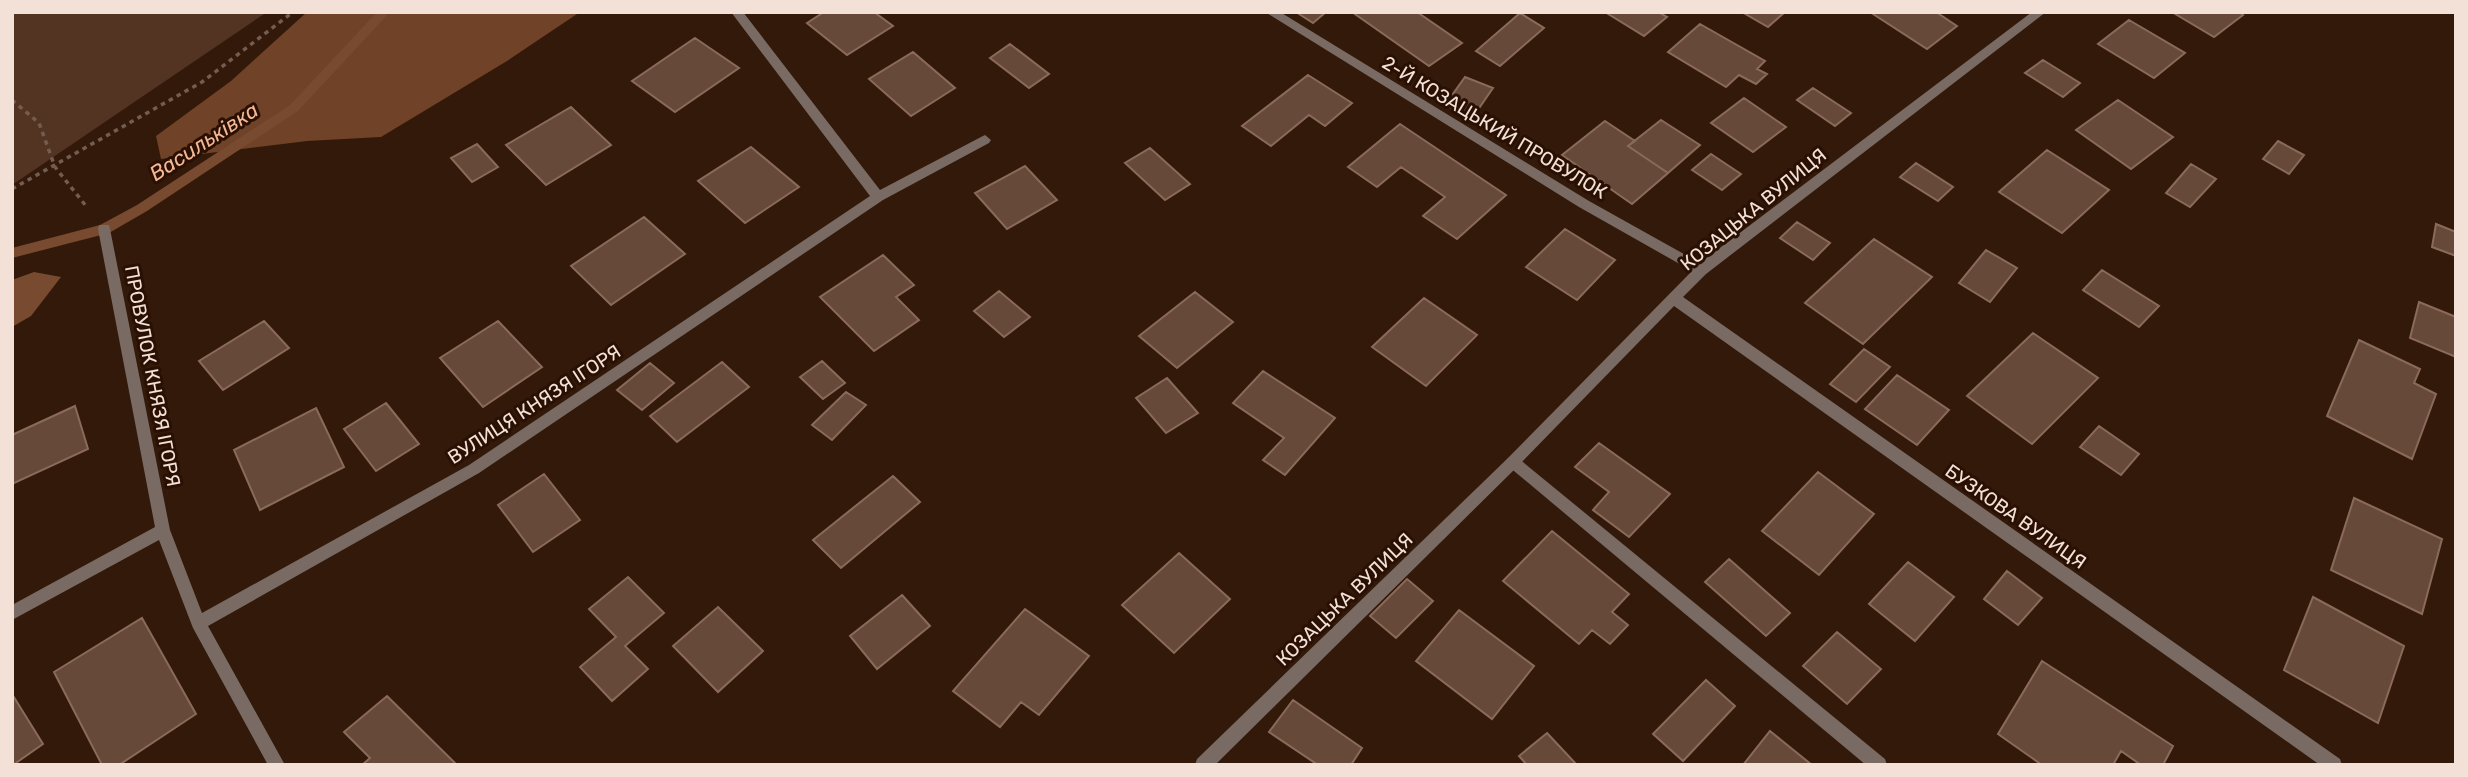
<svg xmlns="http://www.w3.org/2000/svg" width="2468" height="777" viewBox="0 0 2468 777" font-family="Rubik,sans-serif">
<rect width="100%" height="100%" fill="#33190a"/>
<path fill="#533423" d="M12 12H267L12 185Z"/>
<path fill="#704228" d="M307 12H580L507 61 381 137 307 141 161 159 156 136 231 81Z"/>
<path fill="#784a2f" d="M34 272 61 277 31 316 12 327V280Z"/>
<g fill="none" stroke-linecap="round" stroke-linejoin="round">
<path fill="#784a2f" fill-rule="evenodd" d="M377 12H390L298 111 147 211 109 233 12 258V248L100 225 137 205 290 105Z"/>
</g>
<path fill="#674939" stroke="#8a6a59" stroke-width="2" d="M824 12H874L893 26 847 55 807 23Z
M1296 12H1326L1313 23Z
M1352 12H1417L1462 43 1429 66Z
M1605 12H1658L1667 17 1644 36Z
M1742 12H1785L1768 27Z
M1870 12H1936L1957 26 1927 49Z
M2172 12H2239L2243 15 2214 37Z
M1520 13 1544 28 1500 66 1476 51Z
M2129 20 2185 53 2154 78 2098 44Z
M1700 24 1765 61 1757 69 1767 74 1756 84 1739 75 1726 87 1668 52Z
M695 38 739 68 675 112 632 81Z
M1010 44 1049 74 1029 88 990 58Z
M913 52 955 88 911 116 869 79Z
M2043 60 2080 83 2063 97 2025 73Z
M1308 75 1352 103 1325 126 1309 115 1271 146 1242 126Z
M1465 77 1493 88 1473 117 1445 105Z
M1813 88 1851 113 1835 126 1797 100Z
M1744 98 1786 127 1753 152 1711 123Z
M2118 100 2173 137 2131 169 2076 130Z
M571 107 611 145 546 185 506 145Z
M1661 120 1700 145 1668 173 1628 146Z
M1605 121 1635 141 1628 146 1668 173 1632 204 1562 155Z
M1400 124 1506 195 1457 239 1423 216 1445 197 1401 167 1377 187 1348 167Z
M2278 141 2304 155 2289 174 2263 159Z
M477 144 498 167 472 182 451 158Z
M751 147 799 187 745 223 698 181Z
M1150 148 1190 184 1165 200 1125 163Z
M2047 150 2109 190 2062 233 1999 192Z
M1711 154 1741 174 1722 190 1692 170Z
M1916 163 1953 187 1938 201 1900 177Z
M2191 164 2216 179 2190 207 2166 193Z
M1025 166 1057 200 1007 229 975 193Z
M644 217 685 254 611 305 571 266Z
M1797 222 1830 243 1813 260 1780 238Z
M2436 224 2456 232V256L2432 247Z
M1565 229 1615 260 1577 300 1526 267Z
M1874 239 1932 277 1863 344 1805 303Z
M1986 250 2017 268 1990 302 1959 283Z
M883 255 914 285 896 297 919 320 874 351 820 297Z
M2102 270 2159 306 2139 327 2083 290Z
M999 291 1030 317 1004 337 974 311Z
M1195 292 1233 322 1177 368 1139 336Z
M1424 298 1477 335 1426 386 1372 347Z
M2419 302 2456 317V357L2410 338Z
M264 321 289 348 223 390 199 361Z
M498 321 542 367 483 407 440 358Z
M2033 333 2098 378 2032 444 1967 396Z
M2359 340 2420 369 2414 383 2436 394 2412 459 2327 416Z
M1864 349 1890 367 1856 402 1830 384Z
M822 361 845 383 823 399 800 377Z
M722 362 749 387 677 442 650 416Z
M650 363 674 383 642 410 617 390Z
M1263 371 1335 418 1285 475 1263 460 1284 438 1233 403Z
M1897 375 1949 410 1917 445 1865 409Z
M1167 378 1198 413 1166 433 1136 398Z
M846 392 866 405 832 440 812 425Z
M386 403 419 444 376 471 344 429Z
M75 406 88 449 12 484V435Z
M316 408 344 467 260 510 234 450Z
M2099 426 2139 454 2121 475 2080 447Z
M1599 443 1670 494 1629 537 1593 510 1609 492 1575 467Z
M1818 472 1874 514 1819 575 1762 531Z
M544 474 580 520 533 552 498 505Z
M893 476 920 502 841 568 813 540Z
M2354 498 2442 539 2422 614 2331 570Z
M1552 531 1629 594 1612 612 1628 625 1610 644 1592 630 1579 644 1503 581Z
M1179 553 1230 599 1174 653 1122 605Z
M1729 559 1790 613 1766 636 1705 582Z
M1908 562 1954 597 1915 641 1869 604Z
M2007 571 2042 598 2018 625 1984 599Z
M628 577 664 613 625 646 648 669 612 701 580 667 616 637 589 609Z
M1407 579 1433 601 1396 638 1370 616Z
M902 595 930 626 877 669 850 636Z
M2313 597 2404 646 2378 723 2284 670Z
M718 607 763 651 718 692 673 646Z
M1025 609 1089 656 1039 715 1021 702 1000 727 953 691Z
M1459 610 1534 666 1492 719 1416 661Z
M142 618 196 714 119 765H102L54 672Z
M1837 632 1881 669 1847 704 1803 666Z
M2042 661 2173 746 2163 765H2141L2121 751 2113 765H2042L1998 734Z
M1706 680 1735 706 1683 761 1653 734Z
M12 694 43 744 13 765H12Z
M387 696 457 765H362L370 758 344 732Z
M1293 700 1362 748 1351 765H1318L1269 732Z
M1770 731 1812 765H1743Z
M1547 733 1577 765H1527L1519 756Z"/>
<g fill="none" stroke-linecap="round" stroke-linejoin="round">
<path stroke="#745c4f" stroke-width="3.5" stroke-dasharray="4.5 4.5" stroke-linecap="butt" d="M12 100 39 123 55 167 86 206
M12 189 202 82 293 12"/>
<path fill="#796b63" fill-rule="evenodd" d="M1513 456 1518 458 1885 759 1887 765H1866L1508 466 1506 462 1508 458Z"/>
<path fill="#796b63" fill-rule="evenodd" d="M731 12H743L880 190 981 137 985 135 991 140 989 143 883 200 479 473 208 626 285 765H268L193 628 159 540 12 620V605L155 527 98 229 99 225H109L110 229 170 530 202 613 469 465 870 196Z
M1265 12H1280L1589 201 1700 263 2032 12H2046L1706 274 1683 297 2340 759 2342 765H2320L1674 306 1518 466 1215 765H1195L1197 759 1508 458 1692 271 1579 207Z"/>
</g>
<g text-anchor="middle" stroke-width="6" stroke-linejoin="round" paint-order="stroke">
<g font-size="19" fill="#f3e1d7" stroke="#291003">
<text transform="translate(1495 127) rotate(31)" y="7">2-Й КОЗАЦЬКИЙ ПРОВУЛОК</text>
<text transform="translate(1753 209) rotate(-39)" y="7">КОЗАЦЬКА ВУЛИЦЯ</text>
<text transform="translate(153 376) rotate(79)" y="7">ПРОВУЛОК КНЯЗЯ ІГОРЯ</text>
<text transform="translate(534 404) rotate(-33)" y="7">ВУЛИЦЯ КНЯЗЯ ІГОРЯ</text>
<text transform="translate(2016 516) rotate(35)" y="7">БУЗКОВА ВУЛИЦЯ</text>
<text transform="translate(1344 599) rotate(-44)" y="7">КОЗАЦЬКА ВУЛИЦЯ</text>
</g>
<g font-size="21" font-style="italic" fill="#f5b897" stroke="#291003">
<text transform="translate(204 142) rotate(-33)" y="7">Васильківка</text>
</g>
</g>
<rect width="2468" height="777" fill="none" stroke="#f3e1d7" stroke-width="28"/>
</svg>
